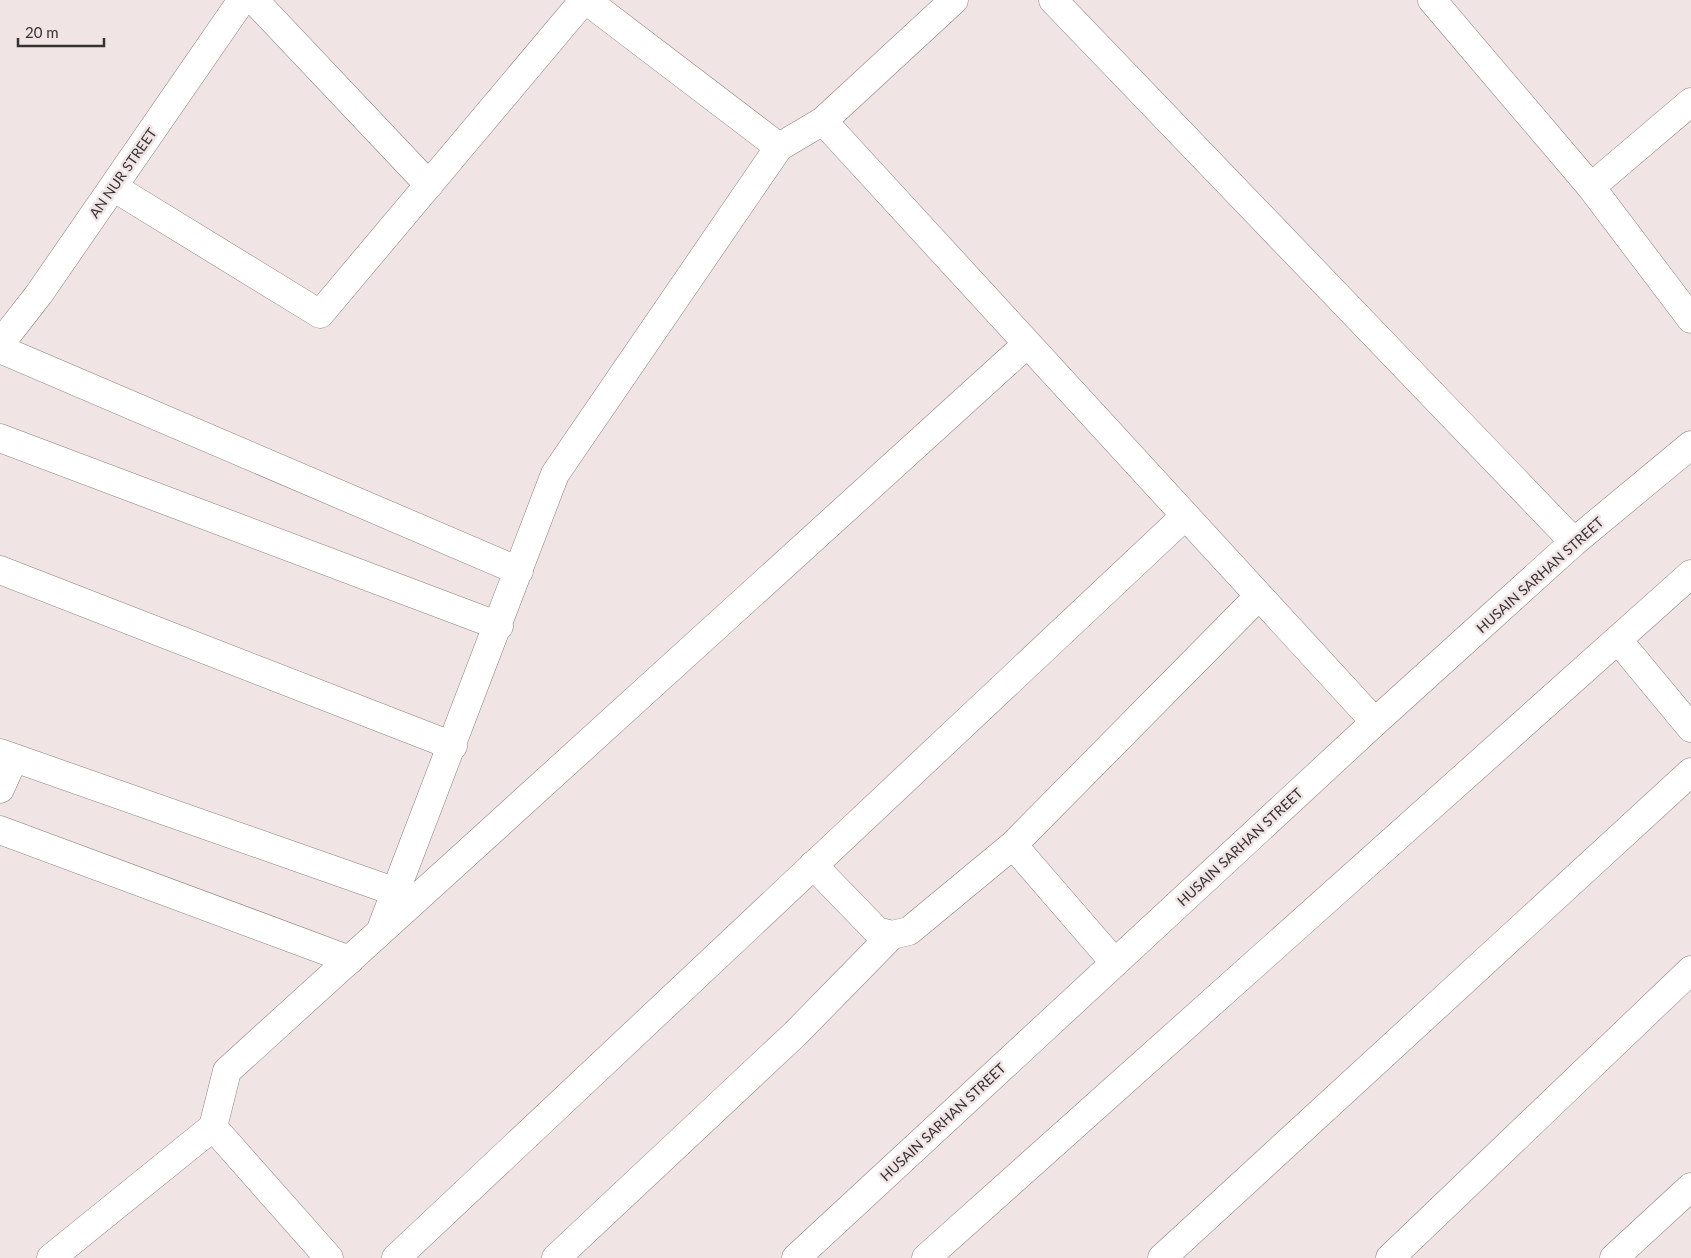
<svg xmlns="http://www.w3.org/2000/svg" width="1691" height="1258" viewBox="0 0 1691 1258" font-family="Lato,sans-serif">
<rect width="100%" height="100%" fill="#f0e4e4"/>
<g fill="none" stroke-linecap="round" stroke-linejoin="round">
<defs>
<path id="minor" d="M254 0 429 185
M586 0 779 147
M1053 0 1574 542
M1432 0 1591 187 1691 319
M823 121 954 0
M113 187 320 314 584 0
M1591 187 1691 102
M0 344 39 294 242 0
M0 349 519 571
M0 438 499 626
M0 570 453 746
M1618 640 1691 728
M0 753 396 892
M0 789 14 758
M0 830 350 960
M1013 845 1115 963
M813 865 877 931 892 935 909 931 1013 845 1259 596
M380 932 555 474 779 147 823 121 1375 722
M51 1258 213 1127
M329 1258 213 1127 227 1071 1027 344
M396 1258 1185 516
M556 1258 795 1034 892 935
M796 1258 1375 722 1574 542 1691 445
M926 1258 1691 574
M1162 1258 1691 772
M1390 1258 1691 970
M1614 1258 1691 1187"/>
</defs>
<use href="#minor" stroke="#8a7f7f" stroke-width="29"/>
<use href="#minor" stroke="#fff" stroke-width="28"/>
</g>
<g text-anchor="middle" stroke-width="5" stroke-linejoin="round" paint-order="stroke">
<g font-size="14" fill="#363232" stroke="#f0e4e4">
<text transform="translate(123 173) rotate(-55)" y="5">AN NUR STREET</text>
<text transform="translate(1540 575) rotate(-42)" y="5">HUSAIN SARHAN STREET</text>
<text transform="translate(1240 847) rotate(-43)" y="5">HUSAIN SARHAN STREET</text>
<text transform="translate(943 1122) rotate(-43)" y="5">HUSAIN SARHAN STREET</text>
</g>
</g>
<path d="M18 38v8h86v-8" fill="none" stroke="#363232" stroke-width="2.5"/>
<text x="25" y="38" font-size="15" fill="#363232" stroke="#f0e4e4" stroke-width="4" paint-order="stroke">20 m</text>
</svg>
